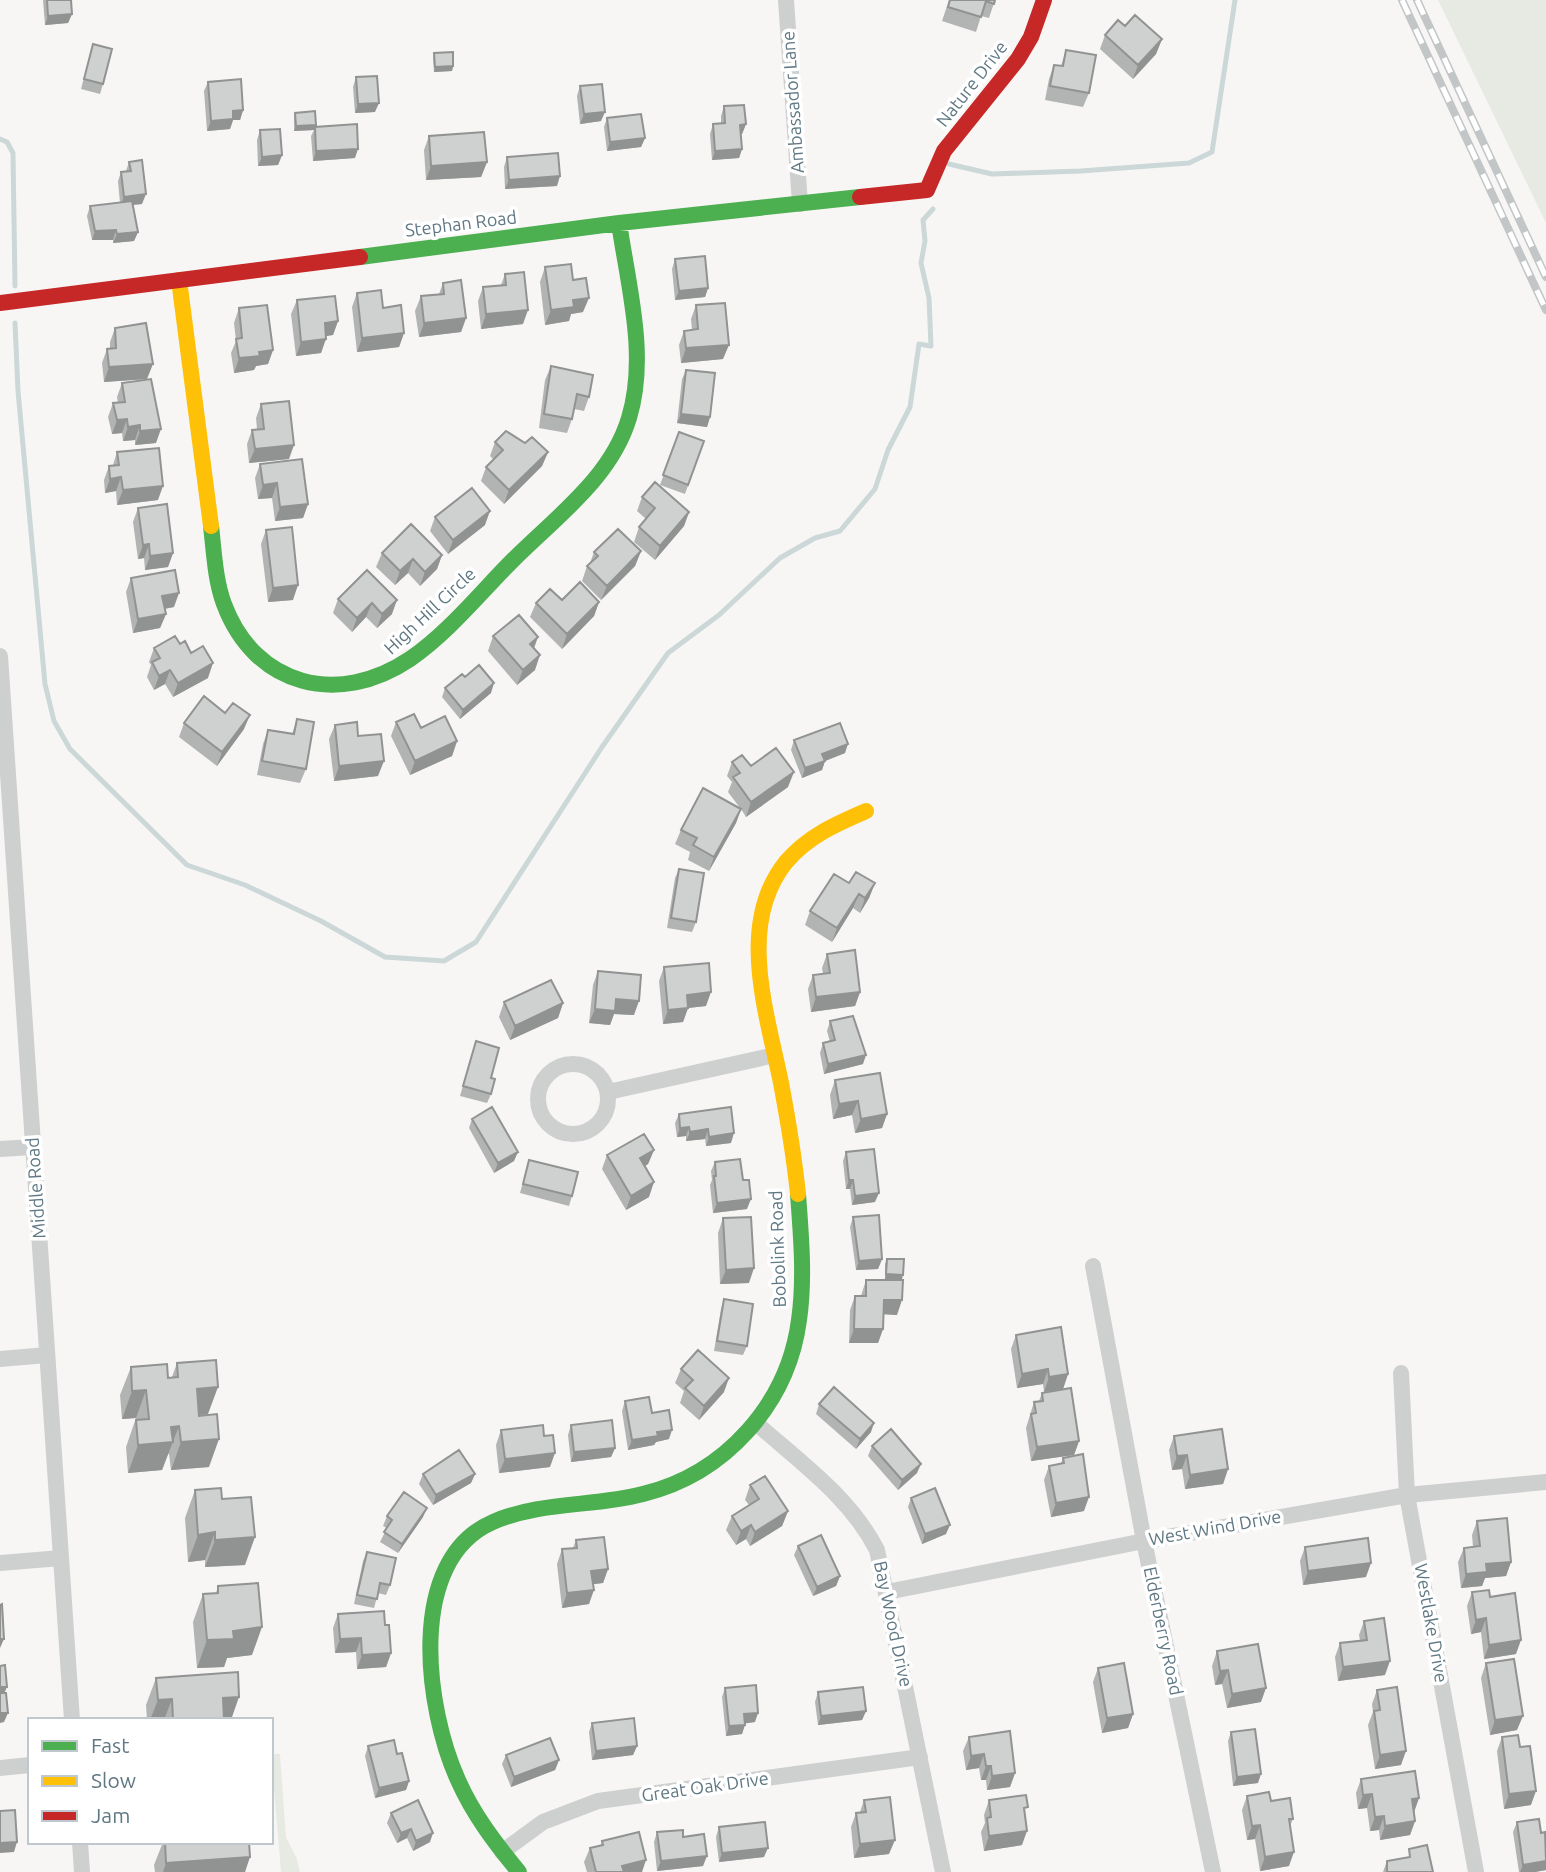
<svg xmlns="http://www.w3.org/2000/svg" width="1546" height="1872" viewBox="0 0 1546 1872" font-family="Ubuntu,sans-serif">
<rect width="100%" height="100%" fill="#f7f6f5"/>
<path fill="#e7eae3" d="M1438 0H1546V223Z
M271 1754H280L286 1837 297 1859 300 1872H281Z"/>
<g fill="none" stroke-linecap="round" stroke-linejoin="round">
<path stroke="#ccd7d8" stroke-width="5" d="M0 139 7 142 13 153 15 286
M949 164 992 174 1081 171 1189 163 1212 152 1235 0
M15 323 18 391 45 684 54 721 70 749 187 865 245 885 321 921 385 957 444 961 476 942 602 747 668 653 719 615 780 558 815 538 840 531 875 489 888 450 910 407 919 344 931 346 929 298 921 263 925 241 923 220 933 209"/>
<path stroke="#ced0d0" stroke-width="16" d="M786 0 800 204
M0 656 72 1720
M538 1099a35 35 0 1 1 70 0a35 35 0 1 1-70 0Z
M608 1092 775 1055
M0 1149 33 1147
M1093 1266 1144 1541 1213 1872
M0 1359 47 1355
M1401 1373 1407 1495 1476 1872
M756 1423C800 1462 850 1497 877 1550L943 1872
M0 1563 61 1558
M887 1592 1144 1541 1407 1495 1546 1482
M0 1768 30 1765
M80 1842 82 1872
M502 1852 543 1822 598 1801 920 1757"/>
<path stroke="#4caf50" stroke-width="16" d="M360 257 619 223 860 197
M211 526C214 551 215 580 224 604 255 687 339 707 410 659 449 632 480 593 513 560 556 517 611 478 629 418 648 356 628 285 619 223
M519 1872C495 1843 473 1814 458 1780 426 1710 405 1560 493 1522 541 1501 594 1507 643 1494 725 1474 788 1404 799 1320 805 1279 801 1235 798 1194"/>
<path stroke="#ffc107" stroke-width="16" d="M179 280 211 526
M798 1194C794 1156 788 1120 781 1083 767 1013 736 924 786 862 808 836 836 824 866 811"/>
<path stroke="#c62828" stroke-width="16" d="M860 197 927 190 944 151 1018 59 1031 37 1044 0
M0 303 360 257"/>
<defs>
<path id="rail" d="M1402 0 1546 310
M1417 0 1546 277"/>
</defs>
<use href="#rail" stroke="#c3c6c6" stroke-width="8"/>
<use href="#rail" stroke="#fff" stroke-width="5" stroke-dasharray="16" stroke-linecap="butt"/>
</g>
<path fill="#b2b4b4" d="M43 0H71L72 14 68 23 45 25Z
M949 0H995L989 18 981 16 976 32 942 21Z
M1125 26 1162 39 1156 54 1133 79 1100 49 1105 35Z
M93 44 103 84 100 94 81 89Z
M1066 50 1089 93 1083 107 1045 100 1049 79 1054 65 1061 66Z
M434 53 453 66 452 71 434 72 433 58Z
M356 77 375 112 355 113 353 87Z
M208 82 243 110 240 120H233L230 129 207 131 204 91Z
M580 86 601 121 580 124 577 96Z
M724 106 746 124 742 134H741L742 149 739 158 712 160 710 134 713 124H721V116Z
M295 113 316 125V127L355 158 313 161 311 136 314 130 294 131V117Z
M607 118 645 138 641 147 607 151 604 127Z
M260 130 282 155 278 165 258 166 257 140Z
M429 136 487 162 481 177 426 180 424 150Z
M507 157 557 186 505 189 504 167Z
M129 162 142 204 133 205 138 232 134 241 113 243V240H92L87 216 90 206 120 203 118 181 121 172 126 171Z
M675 259 708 288 705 297 675 300 672 269Z
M545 267 573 280 583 312 571 314 569 321 545 325 540 282Z
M505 274 523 324 481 329 478 301 483 287 501 285Z
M443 283 466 318 461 332 419 337 415 311 421 296 439 294Z
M357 293 383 308 404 333 399 347 357 352 352 307Z
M297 300 338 321 333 335 326 336 321 353 296 356 291 314Z
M696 305 723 359 681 363 679 345 684 331 692 330 691 319Z
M239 308 273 350 268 364 256 366 254 370 234 373 231 353 236 341 234 323Z
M115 328 147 379 104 382 102 363 107 349H110V342Z
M551 366 589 397 584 411 574 409 572 419 567 433 539 428 545 380Z
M686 370 710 417 707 427 677 423 682 379Z
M122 383 156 443 135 445V440L123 441 122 433 112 434 108 417 113 403H118L117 397Z
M261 404 289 459 249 463 247 444 252 430 257 429 256 418Z
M679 432 704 441 685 494 660 485Z
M495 442 525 443 548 452 542 466 504 504 481 481 486 467 494 460 490 456Z
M117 452 158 500 117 505 116 491 105 493 104 480 109 466 113 465Z
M260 464 308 504 303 518 275 521 272 498 258 499 255 478Z
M642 497 689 512 684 526 655 560 634 542 639 527 646 519 637 511Z
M138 508 173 553 168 567 145 570 144 558 138 559 133 522Z
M435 517 485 525 448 554 430 531Z
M266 530 293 600 268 602 261 544Z
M641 551 635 566 601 600 582 581 587 566 590 563 594 552Z
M382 553 442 555 437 569 420 586 408 573 395 585 376 567Z
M367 570 392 614 377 628 366 617 352 632 333 613 338 599Z
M131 578 174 607 165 609 166 614 160 628 133 633 126 592Z
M562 600 599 602 594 616 562 649 530 617 536 603Z
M493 636 534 648 535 670 517 685 488 651Z
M180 644 191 653 208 678 173 697 165 684 154 690 147 677 151 665 149 662 154 648Z
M445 688 491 693 460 719 442 697Z
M297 719 306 769 300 783 257 775 263 744 268 730 292 734Z
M396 722 421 728 457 741 452 756 410 775 391 736Z
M184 723 244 729 217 766 179 737Z
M335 725 378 776 334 781 329 739Z
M794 740 845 753 825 761 822 770 802 778 791 750Z
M732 762 751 766 788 787 746 817 741 809 736 823 709 871 688 860 690 852 675 844 681 830 740 808 728 792 732 782 727 776Z
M679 869 696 922 692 932 667 928 675 878Z
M849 883H875L869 898 860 913 853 908 832 942 805 925 810 911Z
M827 954 860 992 855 1006 811 1012 808 989 813 975 823 974 822 968Z
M664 967 706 1006 688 1008 683 1022 663 1024 659 981Z
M598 971 634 1015 614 1014 610 1025 589 1023 593 985Z
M504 1002 563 1003 558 1018 510 1040 499 1017Z
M830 1021 863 1064 824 1074 820 1053 823 1043 830 1042 827 1031Z
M476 1041 491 1078V1094L487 1103 460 1096Z
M835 1080 887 1114 882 1128 855 1133 852 1115 833 1119 830 1095Z
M679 1114 731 1143 706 1146 705 1139 686 1141V1136L677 1137 675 1123Z
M472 1119 514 1161 494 1173 469 1128Z
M654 1150 648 1164 645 1166 649 1197 626 1210 602 1169 607 1155Z
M846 1152 875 1202 852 1205 850 1189H846L843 1161Z
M529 1160 572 1196 569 1206 520 1193Z
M715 1162 743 1180 747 1209 713 1213 710 1185 712 1180 711 1171Z
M853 1217 882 1259 878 1269 856 1270 850 1227Z
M723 1218 749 1283 720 1284 718 1233Z
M887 1259 902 1279H885V1264Z
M866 1280 897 1315 884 1314 883 1329 878 1343H849L850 1310 855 1296H861Z
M724 1299 747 1346 743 1355 714 1351 721 1309Z
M1016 1335 1068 1374 1063 1389 1044 1392 1043 1384 1017 1388 1011 1349Z
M177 1363 208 1414 209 1467 171 1470 169 1454H168L162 1470 128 1473 126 1447 136 1418 122 1419 120 1395 131 1367 168 1378 172 1377Z
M681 1369 724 1392 699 1420 680 1403 684 1391 675 1383Z
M1042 1393 1079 1441 1074 1455 1031 1461 1026 1428 1034 1402 1039 1401Z
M625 1401 652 1413 669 1439 656 1442 654 1445 628 1450 622 1411Z
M819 1404 871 1432 856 1449 816 1414Z
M571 1425 615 1448 611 1457 571 1462 568 1435Z
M501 1430 544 1436 550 1467 499 1473 496 1445Z
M1174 1436 1228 1469 1223 1484 1185 1489 1182 1469 1172 1470 1169 1450Z
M872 1446 917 1473 898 1490 868 1456Z
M1063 1458 1084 1511 1051 1517 1044 1480 1049 1466 1061 1463Z
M423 1474H475L471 1483 433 1505 419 1484Z
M750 1485 788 1511 782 1526 750 1546 746 1539 736 1545 726 1530 732 1516 749 1505 745 1500Z
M195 1490 222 1499 245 1565 205 1567V1560L188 1562 185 1518Z
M911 1498 946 1534 922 1544 908 1507Z
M387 1516 423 1517 398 1553 380 1542 387 1528 383 1526Z
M1477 1521 1511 1562 1506 1576 1485 1578 1482 1586 1461 1588 1458 1562 1464 1548 1473 1547 1472 1535Z
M576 1540 608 1569 603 1583 593 1584 589 1604 562 1608 557 1564 562 1549 573 1548Z
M798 1546 840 1576 836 1586 813 1596 794 1555Z
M1305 1547 1366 1577 1303 1585 1300 1561Z
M367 1552 390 1585 386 1595 378 1593 374 1608 354 1604 363 1561Z
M218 1586 252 1655 227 1658 224 1667 197 1668 193 1622 203 1594 216 1593Z
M1472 1592 1490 1597 1516 1654 1484 1659 1481 1632 1471 1634 1467 1606Z
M338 1614 385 1625 391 1653 386 1667 357 1669 356 1652 335 1653 333 1628Z
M1364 1621 1385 1675 1338 1681 1335 1657 1340 1643 1360 1640 1359 1635Z
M1217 1651 1261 1702 1227 1708 1222 1684 1215 1685 1212 1666Z
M1486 1663 1517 1730 1490 1735 1481 1678Z
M1098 1668 1133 1714 1128 1728 1102 1733 1093 1682Z
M156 1678 231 1720H147L146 1705Z
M725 1688 755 1722 745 1723 742 1734 726 1736 722 1697Z
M1377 1690 1401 1765 1375 1769 1368 1725 1373 1712 1372 1704Z
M818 1692 866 1711 862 1720 818 1725 815 1702Z
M592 1723 637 1746 633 1755 592 1760 589 1732Z
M1231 1732 1258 1783 1233 1786 1228 1741Z
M969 1737 1015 1773 1010 1787 987 1790 986 1780H981L979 1768 966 1770 963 1751Z
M1502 1737 1531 1805 1504 1809 1497 1751Z
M368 1746 397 1754 409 1781 406 1790 375 1798 365 1756Z
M506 1755 559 1760 555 1770 511 1787 502 1764Z
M1361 1779 1419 1798 1414 1812 1415 1821 1410 1835 1380 1840 1379 1830 1370 1831 1367 1808 1358 1809 1356 1793Z
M1247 1796 1271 1801 1293 1819 1290 1826 1289 1866 1260 1871 1255 1839 1247 1840 1242 1810Z
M864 1800 889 1854 854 1858 851 1827 856 1813 860 1812Z
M989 1800 1022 1845 984 1851 981 1832 985 1823 984 1815Z
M391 1813 430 1842 413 1851 407 1838 397 1843 387 1823Z
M1517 1822 1546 1870 1535 1872H1519L1513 1832Z
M719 1827 764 1857 719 1862 716 1837Z
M657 1832 683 1837 703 1866 657 1871 654 1842Z
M602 1841 642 1872H587L584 1862 590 1848 601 1845Z
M163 1842H249L245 1872H155L154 1865Z
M1387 1861V1872H1383Z"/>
<path fill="#919292" d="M72 14 68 23 45 25 48 16Z
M1162 39 1156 54 1133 79 1138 65Z
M453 66 452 71 434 72 435 67Z
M379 103 375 112 355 113 358 104Z
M243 110 240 120H233L230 129 207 131 211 121 233 111Z
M605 112 601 121 580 124 584 114Z
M746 124 742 134H737L740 125Z
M316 125 314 130 294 131 296 126Z
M645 138 641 147 607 151 610 142Z
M358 149 355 158 313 161 316 151Z
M742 149 739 158 712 160 715 151Z
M282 155 278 165 258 166 262 157Z
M487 162 481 177 426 180 431 166Z
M560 176 557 186 505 189 509 180Z
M146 194 142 204 120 206 124 197Z
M116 230 113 240H92L95 231Z
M138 232 134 241 113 243 117 234Z
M708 288 705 297 675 300 679 291Z
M589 298 583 312 571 314 569 321 545 325 551 310 573 300Z
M528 310 523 324 481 329 486 314Z
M466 318 461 332 419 337 424 323Z
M338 321 333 335 319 337 325 323Z
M404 333 399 347 357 352 362 338Z
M326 339 321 353 296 356 301 342Z
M729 345 723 359 681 363 686 348Z
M273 350 268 364 256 366 254 370 234 373 239 358 259 352Z
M153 364 147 379 104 382 109 367Z
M681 414 710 417 707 427 677 423Z
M127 419 122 433 112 434 117 420Z
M140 425 135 440 123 441 128 427Z
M161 429 156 443 135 445 140 431Z
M294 445 289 459 249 463 255 449Z
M548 452 542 466 504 504 509 490Z
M121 477 116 491 105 493 110 479Z
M277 483 272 498 258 499 263 485Z
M163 486 158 500 117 505 123 490Z
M308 504 303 518 275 521 280 507Z
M490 511 485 525 448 554 453 540Z
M689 512 684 526 655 560 660 546Z
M149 544 144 558 138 559 143 545Z
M641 551 635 566 601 600 607 586Z
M173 553 168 567 145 570 150 556Z
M442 555 437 569 420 586 425 572Z
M413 559 408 573 395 585 400 571Z
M298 585 293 600 268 602 273 588Z
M179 593 174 607 157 610 162 596Z
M397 600 392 614 377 628 382 614Z
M599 602 594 616 562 649 567 634Z
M372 603 366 617 352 632 357 618Z
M166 614 160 628 133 633 138 619Z
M538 637 533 651 530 644Z
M540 655 535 670 517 685 523 670Z
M213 663 208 678 173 697 178 683Z
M170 670 165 684 154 690 159 676Z
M494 683 491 693 460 719 463 710Z
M250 715 244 729 217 766 222 752Z
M457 741 452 756 410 775 415 761Z
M848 744 845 753 825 761 822 770 802 778 805 768 822 754Z
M384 761 378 776 334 781 339 766Z
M794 772 788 787 746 817 751 802Z
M741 809 736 823 709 871 714 857Z
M875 883 869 898 860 913 865 898Z
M859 894 853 908 832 942 837 928Z
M711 992 706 1006 688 1008 683 1022 663 1024 668 1010 687 995Z
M860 992 855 1006 811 1012 816 997Z
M616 999 639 1001 634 1015 614 1014 610 1025 589 1023 595 1009Z
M563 1003 558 1018 510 1040 515 1026Z
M866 1055 863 1064 824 1074 828 1064Z
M858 1101 852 1115 833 1119 839 1104Z
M887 1114 882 1128 855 1133 861 1119Z
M689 1127 686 1136 677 1137 680 1128Z
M708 1129 705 1139 686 1141 690 1132Z
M734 1133 731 1143 706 1146 709 1137Z
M654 1150 648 1164 635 1172 640 1158Z
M518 1152 514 1161 494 1173 498 1163Z
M849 1180H853L850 1189H846Z
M654 1182 649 1197 626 1210 631 1196Z
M879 1193 875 1202 852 1205 855 1196Z
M751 1199 747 1209 713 1213 717 1203Z
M882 1259 878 1269 856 1270 859 1261Z
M754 1268 749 1283 720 1284 726 1270Z
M886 1274 903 1275 902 1279H885Z
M884 1300H902L897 1315 879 1314Z
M854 1329H883L878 1343H849Z
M1048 1369 1043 1384 1017 1388 1022 1374Z
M1068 1374 1063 1389 1044 1392 1049 1377Z
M729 1378 724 1392 699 1420 704 1406Z
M218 1387 208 1414 187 1416 197 1389Z
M146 1390 136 1418 122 1419 132 1391Z
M874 1423 871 1432 856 1449 860 1439Z
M179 1426 162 1470 128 1473 138 1445 171 1427Z
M672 1430 669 1439 656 1442 654 1445 628 1450 632 1440 657 1432Z
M219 1439 209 1467 171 1470 181 1442Z
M1079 1441 1074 1455 1031 1461 1037 1447Z
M615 1448 611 1457 571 1462 574 1452Z
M555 1453 550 1467 499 1473 505 1459Z
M1187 1455 1182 1469 1172 1470 1177 1456Z
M921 1464 917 1473 898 1490 902 1480Z
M1228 1469 1223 1484 1185 1489 1190 1475Z
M475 1474 471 1483 433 1505 436 1495Z
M1089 1497 1084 1511 1051 1517 1056 1503Z
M427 1508 423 1517 398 1553 402 1544Z
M788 1511 782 1526 750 1546 755 1532Z
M751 1525 746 1539 736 1545 741 1531Z
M950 1525 946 1534 922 1544 925 1534Z
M215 1532 205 1560 188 1562 198 1535Z
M255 1537 245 1565 205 1567 215 1540Z
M1511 1562 1506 1576 1485 1578 1482 1586 1461 1588 1466 1574 1486 1564Z
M1371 1563 1366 1577 1303 1585 1308 1571Z
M608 1569 603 1583 586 1585 591 1571Z
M840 1576 836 1586 813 1596 817 1587Z
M594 1590 589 1604 562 1608 567 1593Z
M1486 1618 1481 1632 1471 1634 1476 1620Z
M262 1627 252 1655 227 1658 224 1667 197 1668 207 1640 233 1631Z
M361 1638 356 1652 335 1653 340 1639Z
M0 1639H4L0 1648Z
M1521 1640 1516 1654 1484 1659 1489 1645Z
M391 1653 386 1667 357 1669 362 1655Z
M1390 1661 1385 1675 1338 1681 1343 1667Z
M1228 1670 1222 1684 1215 1685 1220 1671Z
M0 1687H7L3 1696 0 1697Z
M1266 1688 1261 1702 1227 1708 1232 1694Z
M239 1697 231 1720H215L223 1698Z
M172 1699 164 1720H150L158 1700Z
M866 1711 862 1720 818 1725 821 1716Z
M0 1713H8L4 1722 0 1723Z
M758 1713 755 1722 741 1724 744 1714Z
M1133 1714 1128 1728 1102 1733 1107 1718Z
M1523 1716 1517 1730 1490 1735 1495 1720Z
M745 1725 742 1734 726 1736 729 1726Z
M637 1746 633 1755 592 1760 596 1751Z
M1406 1751 1401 1765 1375 1769 1380 1755Z
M984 1754 979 1768 966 1770 971 1756Z
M559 1760 555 1770 511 1787 514 1777Z
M986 1766H991L986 1780H981Z
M1015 1773 1010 1787 987 1790 992 1776Z
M1261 1774 1258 1783 1233 1786 1237 1777Z
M409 1781 406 1790 375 1798 379 1788Z
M1536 1791 1531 1805 1504 1809 1509 1794Z
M1372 1794 1367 1808 1358 1809 1363 1795Z
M1419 1798 1414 1812 1412 1799Z
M1384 1816 1379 1830 1370 1831 1375 1817Z
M1415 1821 1410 1835 1380 1840 1385 1826Z
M1260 1825 1255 1839 1247 1840 1252 1826Z
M411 1829 407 1838 397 1843 401 1833Z
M1027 1831 1022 1845 984 1851 989 1836Z
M433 1833 430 1842 413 1851 416 1841Z
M895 1840 889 1854 854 1858 860 1844Z
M17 1842 14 1852 0 1853V1843Z
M768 1848 764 1857 719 1862 722 1853Z
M1294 1852 1289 1866 1260 1871 1265 1857Z
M707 1856 703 1866 657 1871 661 1861Z
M250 1857 245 1872H163L166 1863Z
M646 1860 642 1872H620L622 1866Z
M1546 1861V1870L1535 1872H1520L1523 1865Z"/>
<path fill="#cfd1d1" stroke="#919292" stroke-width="2" d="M47 0H71L72 14 48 16Z
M950 0H995L994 4 986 1 981 17 948 7Z
M1135 15 1162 39 1138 65 1105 35 1118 20 1125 26Z
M93 44 112 49 103 84 84 79Z
M1066 50 1096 55 1089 93 1050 86 1054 65 1063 66Z
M453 52V66L435 67 434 53Z
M377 76 379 103 358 104 356 77Z
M241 79 243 110 233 111V119L211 121 208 82Z
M602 84 605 112 584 114 580 86Z
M744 105 746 124 740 125 742 149 715 151 713 124 725 123 724 106Z
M315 111 316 125 296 126 295 113Z
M641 114 645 138 610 142 607 118Z
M357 124 358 149 316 151 315 127Z
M280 129 282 155 262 157 260 130Z
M484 132 487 162 431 166 429 136Z
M558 153 560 176 509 180 507 157Z
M142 160 146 194 124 197 121 172 131 171 129 162Z
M132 201 138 232 117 234 116 230 95 231 90 206Z
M705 256 708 288 679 291 675 259Z
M571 264 573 280 586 278 589 298 573 300 574 307 551 310 545 267Z
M524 272 528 310 486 314 483 287 506 285 505 274Z
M461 280 466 318 424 323 421 296 444 294 443 283Z
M381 290 383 308 401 305 404 333 362 338 357 293Z
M335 296 338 321 325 323 326 339 301 342 297 300Z
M725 303 729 345 686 348 684 331 698 329 696 305Z
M267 305 273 350 259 352 260 356 239 358 236 339 242 338 239 308Z
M146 323 153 364 109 367 107 349 116 348 115 328Z
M551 366 593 375 589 397 577 394 572 419 544 414Z
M686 370 715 373 710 417 681 414Z
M151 379 161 429 140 431V425L128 427 127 419 117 420 113 403 125 402 122 383Z
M289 401 294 445 255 449 252 430 264 429 261 404Z
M506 431 525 443 532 437 548 452 509 490 486 467 503 450 495 442Z
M679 432 704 441 688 485 663 475Z
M159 448 163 486 123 490 121 477 110 479 109 466 119 465 117 452Z
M302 459 308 504 280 507 277 483 263 485 260 464Z
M655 482 689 512 660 546 639 527 655 508 642 497Z
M472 488 490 511 453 540 435 517Z
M167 504 173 553 150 556 149 544 143 545 138 508Z
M411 524 442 555 425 572 413 559 400 571 382 553Z
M292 527 298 585 273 588 266 530Z
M618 529 641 551 607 586 587 566 598 556 594 552Z
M175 570 179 593 162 596 166 614 138 619 131 578Z
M367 570 397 600 382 614 372 603 357 618 338 599Z
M580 582 599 602 567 634 536 603 550 589 562 600Z
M519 615 538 637 530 644 540 655 523 670 493 636Z
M175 636 180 644 185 641 191 653 203 646 213 663 178 683 170 670 159 676 152 662 160 658 154 648Z
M479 665 494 683 463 710 445 688 462 674 465 677Z
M204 696 225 713 233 703 250 715 222 752 184 723Z
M414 714 421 728 445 716 457 741 415 761 396 722Z
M297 719 314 722 306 769 262 761 268 730 294 734Z
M357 722 358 736 381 734 384 761 339 766 335 725Z
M840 723 848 744 822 754 825 761 805 768 794 740Z
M776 748 794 772 751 802 733 777 740 773 732 762 742 755 751 766Z
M703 788 741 809 714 857 693 845 697 838 681 830Z
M679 869 704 873 696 922 671 918Z
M856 872 875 883 865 898 859 894 837 928 810 911 834 874 849 883Z
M855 950 860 992 816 997 813 975 830 973 827 954Z
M709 963 711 992 687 995 688 1008 668 1010 664 967Z
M598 971 641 975 639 1001 616 999 615 1011 595 1009Z
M551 980 563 1003 515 1026 504 1002Z
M853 1016 866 1055 828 1064 823 1043 835 1040 830 1021Z
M476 1041 499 1048 491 1078 495 1079 491 1094 463 1086Z
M880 1073 887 1114 861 1119 858 1101 839 1104 835 1080Z
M492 1107 518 1152 498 1163 472 1119Z
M731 1107 734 1133 709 1137 708 1129 690 1132 689 1127 680 1128 679 1114Z
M644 1134 654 1150 640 1158 654 1182 631 1196 607 1155Z
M874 1149 879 1193 855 1196 853 1180H849L846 1152Z
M740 1159 743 1180H749L751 1199 717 1203 714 1176H716L715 1162Z
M529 1160 578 1172 572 1196 523 1184Z
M879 1215 882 1259 859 1261 853 1217Z
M751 1217 754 1268 726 1270 723 1218Z
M887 1259H904L903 1275 886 1274Z
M866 1280H903L902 1300H884L883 1329H854L855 1296H866Z
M724 1299 753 1304 747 1346 717 1341Z
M1061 1327 1068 1374 1049 1377 1048 1369 1022 1374 1016 1335Z
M698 1350 729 1378 704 1406 685 1388 693 1380 681 1369Z
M216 1360 218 1387 197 1389 199 1416 217 1414 219 1439 181 1442 179 1426 171 1427 173 1442 138 1445 136 1420 149 1419 146 1390 132 1391 131 1367 167 1364 168 1378 178 1377 177 1363Z
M834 1387 874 1423 860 1439 819 1404Z
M1071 1388 1079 1441 1037 1447 1031 1414 1036 1413 1034 1402 1043 1401 1042 1393Z
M649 1397 652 1413 669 1410 672 1430 657 1432 658 1436 632 1440 625 1401Z
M612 1420 615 1448 574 1452 571 1425Z
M543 1425 544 1436 553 1435 555 1453 505 1459 501 1430Z
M891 1429 921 1464 902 1480 872 1446Z
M1222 1429 1228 1469 1190 1475 1187 1455 1177 1456 1174 1436Z
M459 1450 475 1474 436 1495 423 1474Z
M1083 1454 1089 1497 1056 1503 1049 1466 1064 1463 1063 1458Z
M765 1476 788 1511 755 1532 751 1525 741 1531 732 1516 759 1499 750 1485Z
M221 1488 222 1499 251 1497 255 1537 215 1540V1532L198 1535 195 1490Z
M935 1488 950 1525 925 1534 911 1498Z
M404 1492 427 1508 402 1544 384 1532 392 1520 387 1516Z
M1507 1518 1511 1562 1486 1564 1487 1572 1466 1574 1464 1548 1480 1546 1477 1521Z
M821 1535 840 1576 817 1587 798 1546Z
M604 1537 608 1569 591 1571 594 1590 567 1593 562 1549 577 1548 576 1540Z
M1368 1538 1371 1563 1308 1571 1305 1547Z
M367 1552 396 1558 390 1585 380 1583 377 1599 357 1595Z
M258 1583 262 1627 233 1631 234 1639 207 1640 203 1594 218 1593V1586Z
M1489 1590 1490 1597 1515 1593 1521 1640 1489 1645 1486 1618 1476 1620 1472 1592Z
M2 1604 4 1639H0V1605Z
M384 1611 385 1625H389L391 1653 362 1655 361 1638 340 1639 338 1614Z
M1384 1618 1390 1661 1343 1667 1340 1643 1367 1640 1364 1621Z
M1258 1644 1266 1688 1232 1694 1228 1670 1220 1671 1217 1651Z
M1514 1659 1523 1716 1495 1720 1486 1663Z
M1124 1663 1133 1714 1107 1718 1098 1668Z
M5 1665 7 1687H0V1666Z
M238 1672 239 1697 223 1698 224 1720H173L172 1699 158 1700 156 1678Z
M756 1685 758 1713 744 1714 745 1725 729 1726 725 1688Z
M863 1687 866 1711 821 1716 818 1692Z
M1397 1687 1406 1751 1380 1755 1374 1711 1380 1710 1377 1690Z
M0 1693H6L8 1713H0Z
M634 1718 637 1746 596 1751 592 1723Z
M1255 1729 1261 1774 1237 1777 1231 1732Z
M1010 1731 1015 1773 992 1776 991 1766H986L984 1754 971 1756 969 1737Z
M1518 1735 1520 1747 1530 1746 1536 1791 1509 1794 1502 1737Z
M550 1738 559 1760 514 1777 506 1755Z
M394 1740 397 1754 402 1753 409 1781 379 1788 368 1746Z
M1415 1771 1419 1798 1412 1799 1415 1821 1385 1826 1384 1816 1375 1817 1372 1794 1363 1795 1361 1779Z
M1269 1792 1271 1801 1290 1798 1293 1819H1289L1294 1852 1265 1857 1260 1825 1252 1826 1247 1796Z
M1026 1795 1028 1807 1024 1808 1027 1831 989 1836 987 1818 991 1817 989 1800Z
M890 1797 895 1840 860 1844 856 1813 866 1812 864 1800Z
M418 1800 433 1833 416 1841 411 1829 401 1833 391 1813Z
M15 1810 17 1842 0 1843V1811Z
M1539 1819 1541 1833 1545 1832 1546 1861 1523 1865 1517 1822Z
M765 1822 768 1848 722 1853 719 1827Z
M683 1830V1837L704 1834 707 1856 661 1861 657 1832Z
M639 1832 646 1860 622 1866 624 1872H596L590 1848 603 1845 602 1841Z
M165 1842H249L250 1857 166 1863Z
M1427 1845 1433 1872H1387V1861L1410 1857 1409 1849Z"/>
<g text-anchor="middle" stroke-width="7" stroke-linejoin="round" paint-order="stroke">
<g font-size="18" fill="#5f7883" stroke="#fff">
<text transform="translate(972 84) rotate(-52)" y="6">Nature Drive</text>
<text transform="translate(793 102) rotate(-94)" y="6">Ambassador Lane</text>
<text transform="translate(461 224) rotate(-7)" y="6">Stephan Road</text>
<text transform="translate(430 611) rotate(-43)" y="6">High Hill Circle</text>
<text transform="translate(36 1188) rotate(-94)" y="6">Middle Road</text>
<text transform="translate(778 1249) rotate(-92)" y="6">Bobolink Road</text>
<text transform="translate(1215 1528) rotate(-10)" y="6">West Wind Drive</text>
<text transform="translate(1431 1623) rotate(80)" y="6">Westlake Drive</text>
<text transform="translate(893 1624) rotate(78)" y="6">Bay Wood Drive</text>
<text transform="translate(1163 1631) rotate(78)" y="6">Elderberry Road</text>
<text transform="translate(705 1787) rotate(-8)" y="6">Great Oak Drive</text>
</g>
</g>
<rect x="28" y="1718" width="245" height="126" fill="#ffffff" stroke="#bfc9cd" stroke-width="2"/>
<rect x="42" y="1741" width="35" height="10" fill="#4caf50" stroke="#bfc9cd" stroke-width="2"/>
<text x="91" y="1753" font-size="21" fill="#5f7883">Fast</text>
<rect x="42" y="1776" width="35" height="10" fill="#ffc107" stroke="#bfc9cd" stroke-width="2"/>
<text x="91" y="1788" font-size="21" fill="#5f7883">Slow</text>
<rect x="42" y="1811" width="35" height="10" fill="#c62828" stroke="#bfc9cd" stroke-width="2"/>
<text x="91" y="1823" font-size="21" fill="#5f7883">Jam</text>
</svg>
